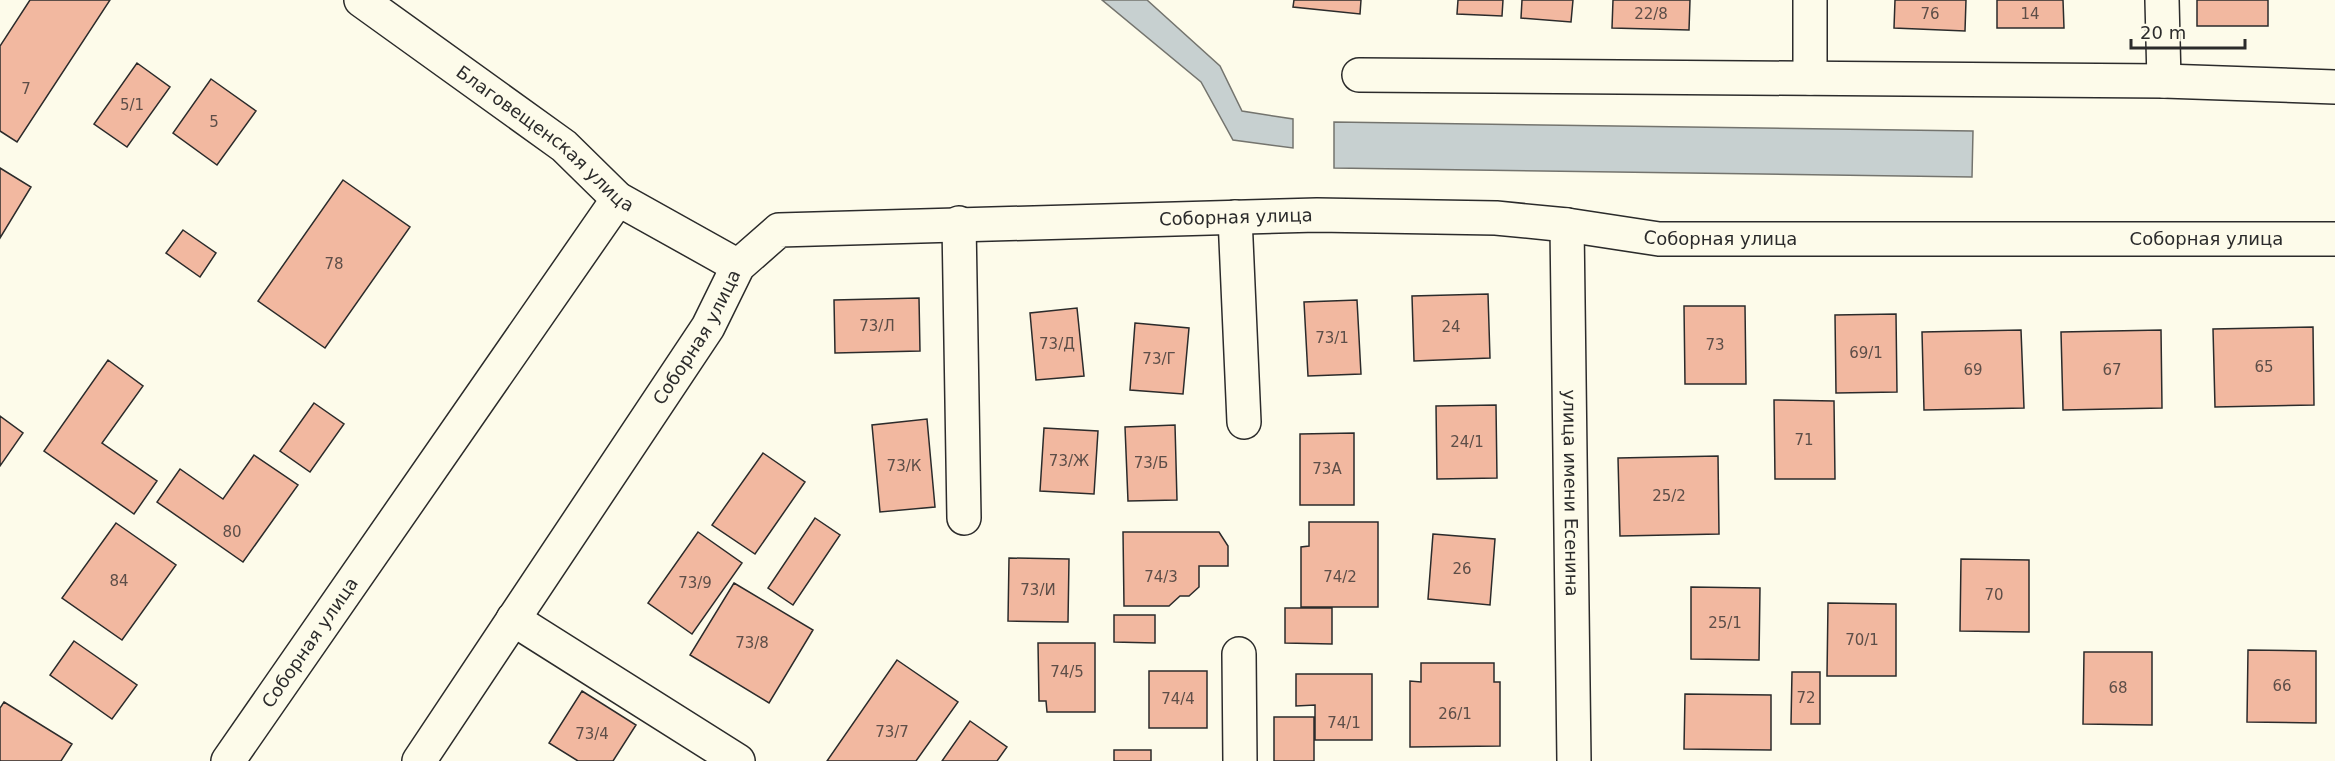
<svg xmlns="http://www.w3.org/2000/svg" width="2335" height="761" viewBox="0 0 2335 761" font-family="'DejaVu Sans',sans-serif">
<rect width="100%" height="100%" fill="#fdfbea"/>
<path fill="#c7d0d0" stroke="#74746e" stroke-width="1.5" d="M1102 0H1147L1220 66 1242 111 1293 119V148L1233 140 1201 82Z
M1334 122 1973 131 1972 177 1334 168Z"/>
<path fill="#f2b8a0" stroke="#2b2b2b" stroke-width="1.5" d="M30 0H110L17 142 0 131V46Z
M1294 0H1361L1360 14 1293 7Z
M1458 0H1503L1502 16 1457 14Z
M1522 0H1573L1571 22 1521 18Z
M1613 0H1690L1689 30 1612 28Z
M1895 0H1966L1965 31 1894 28Z
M1997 0H2063L2064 28H1997Z
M2197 0H2268V26H2197Z
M137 63 170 87 127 147 94 124Z
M211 79 256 111 217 165 173 133Z
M0 168 31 187 0 238Z
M343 180 410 227 325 348 258 301Z
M183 230 216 253 200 277 166 253Z
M1488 294 1490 358 1414 361 1412 296Z
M919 298 920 351 835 353 834 300Z
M1357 300 1361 374 1308 376 1304 302Z
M1684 306H1745L1746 384H1685Z
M1077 308 1084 376 1036 380 1030 313Z
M1896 314 1897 392 1836 393 1835 315Z
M1135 323 1189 328 1183 394 1130 390Z
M2313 327 2314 405 2215 407 2213 329Z
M2021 330 2024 408 1924 410 1922 332Z
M2161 330 2162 408 2063 410 2061 332Z
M108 360 143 386 102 443 157 481 134 514 44 451Z
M1774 400 1834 401 1835 479H1775Z
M314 403 344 424 310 472 280 451Z
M1496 405 1497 478 1437 479 1436 406Z
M0 416 23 433 0 466Z
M927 419 935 507 880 512 872 425Z
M1175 425 1177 500 1128 501 1125 427Z
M1044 428 1098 431 1094 494 1040 491Z
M1354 433V505H1300V434Z
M763 453 805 482 755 554 712 525Z
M254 455 298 485 243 562 157 502 180 469 223 499Z
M1718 456 1719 534 1620 536 1618 458Z
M815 518 840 535 793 605 768 588Z
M1309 522H1378V607H1301V547L1309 546Z
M116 523 176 565 122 640 62 598Z
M698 532 742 563 692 634 648 603Z
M1123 532H1219L1228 546V566H1199V587L1189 596H1180L1169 606H1124Z
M1433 534 1495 539 1490 605 1428 599Z
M1009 558 1069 559 1068 622 1008 621Z
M1961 559 2029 560V632L1960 631Z
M734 583 813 630 769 703 690 655Z
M1691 587 1760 588 1759 660 1691 659Z
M1828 603 1896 604V676H1827Z
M1285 608H1332V644L1285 643Z
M1114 615H1155V643L1114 642Z
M74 641 137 685 112 719 50 675Z
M1038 643H1095V712H1047L1046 701H1039Z
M2248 650 2316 651V723L2247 722Z
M2084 652H2152V725L2083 724Z
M897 660 958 702 916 761H827Z
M1421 663H1494V682H1500V746L1410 747V681L1421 682Z
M1149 671H1207V728H1149Z
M1792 672H1820V724H1791Z
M1296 674H1372V740H1315V705L1296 706Z
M582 691 636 725 613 761H578L549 743Z
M1685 694 1771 695V750L1684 749Z
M4 702 72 744 61 761H0V708Z
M1274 717H1314V761H1274Z
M970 721 1007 747 997 761H942Z
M1114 750H1151V761H1114Z"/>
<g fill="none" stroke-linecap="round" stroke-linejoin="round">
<defs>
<g id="minor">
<path id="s1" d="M361 0 564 146 618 199 738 266"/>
<path d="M1810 0V78"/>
<path d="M2162 0 2164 81"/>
<path d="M1359 75 2164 81 2335 87"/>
<path d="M1235 217 1244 422"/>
<path d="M959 223 964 518"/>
<path id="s2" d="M1567 225 1574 761"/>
<path d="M513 619 738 761"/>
<path d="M1239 654 1240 761"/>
<path id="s3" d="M228 761 618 199"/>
<path id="s4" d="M419 761 708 327 738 266 779 230 1317 215 1496 218 1567 225 1659 239H2335"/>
</g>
</defs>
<use href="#minor" stroke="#2b2b2b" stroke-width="36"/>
<use href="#minor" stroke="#fdfbea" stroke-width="33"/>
</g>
<g text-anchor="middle" stroke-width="4.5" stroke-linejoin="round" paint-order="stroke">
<g font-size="15" fill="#5d4e48">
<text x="1651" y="19">22/8</text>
<text x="1930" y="19">76</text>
<text x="2030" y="19">14</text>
<text x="26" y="94">7</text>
<text x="132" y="110">5/1</text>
<text x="214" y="127">5</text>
<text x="334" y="269">78</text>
<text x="877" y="331">73/Л</text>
<text x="1451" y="332">24</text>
<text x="1332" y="343">73/1</text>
<text x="1057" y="349">73/Д</text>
<text x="1715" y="350">73</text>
<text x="1866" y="358">69/1</text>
<text x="1159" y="364">73/Г</text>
<text x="2264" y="372">65</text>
<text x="1973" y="375">69</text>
<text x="2112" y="375">67</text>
<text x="1804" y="445">71</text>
<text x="1467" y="447">24/1</text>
<text x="1069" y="466">73/Ж</text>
<text x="1151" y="468">73/Б</text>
<text x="904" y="471">73/К</text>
<text x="1327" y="474">73А</text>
<text x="1669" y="501">25/2</text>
<text x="232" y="537">80</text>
<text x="1462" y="574">26</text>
<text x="1161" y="582">74/3</text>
<text x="1340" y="582">74/2</text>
<text x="119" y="586">84</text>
<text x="695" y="588">73/9</text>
<text x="1038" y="595">73/И</text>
<text x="1994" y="600">70</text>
<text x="1725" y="628">25/1</text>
<text x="1862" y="645">70/1</text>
<text x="752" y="648">73/8</text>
<text x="1067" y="677">74/5</text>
<text x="2282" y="691">66</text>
<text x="2118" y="693">68</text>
<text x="1806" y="703">72</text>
<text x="1178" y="704">74/4</text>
<text x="1455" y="719">26/1</text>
<text x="1344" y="728">74/1</text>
<text x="892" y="737">73/7</text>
<text x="592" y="739">73/4</text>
</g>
<g font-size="18" fill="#2b2b2b" stroke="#fdfbea">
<text dy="6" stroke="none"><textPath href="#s1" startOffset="231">Благовещенская улица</textPath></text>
<text dy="6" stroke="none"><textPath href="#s4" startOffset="1101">Соборная улица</textPath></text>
<text dy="6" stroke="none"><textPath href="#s4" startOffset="1587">Соборная улица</textPath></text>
<text dy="6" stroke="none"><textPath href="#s4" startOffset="2073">Соборная улица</textPath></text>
<text dy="6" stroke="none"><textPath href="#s4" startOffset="507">Соборная улица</textPath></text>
<text dy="6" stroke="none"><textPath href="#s2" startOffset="268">улица имени Есенина</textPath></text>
<text dy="6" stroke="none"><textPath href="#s3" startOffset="144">Соборная улица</textPath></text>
</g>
</g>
<path d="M2131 39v9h114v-9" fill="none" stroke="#2b2b2b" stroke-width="3"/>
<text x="2140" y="39" font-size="18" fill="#2b2b2b" stroke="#fdfbea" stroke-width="4.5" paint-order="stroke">20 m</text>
</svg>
